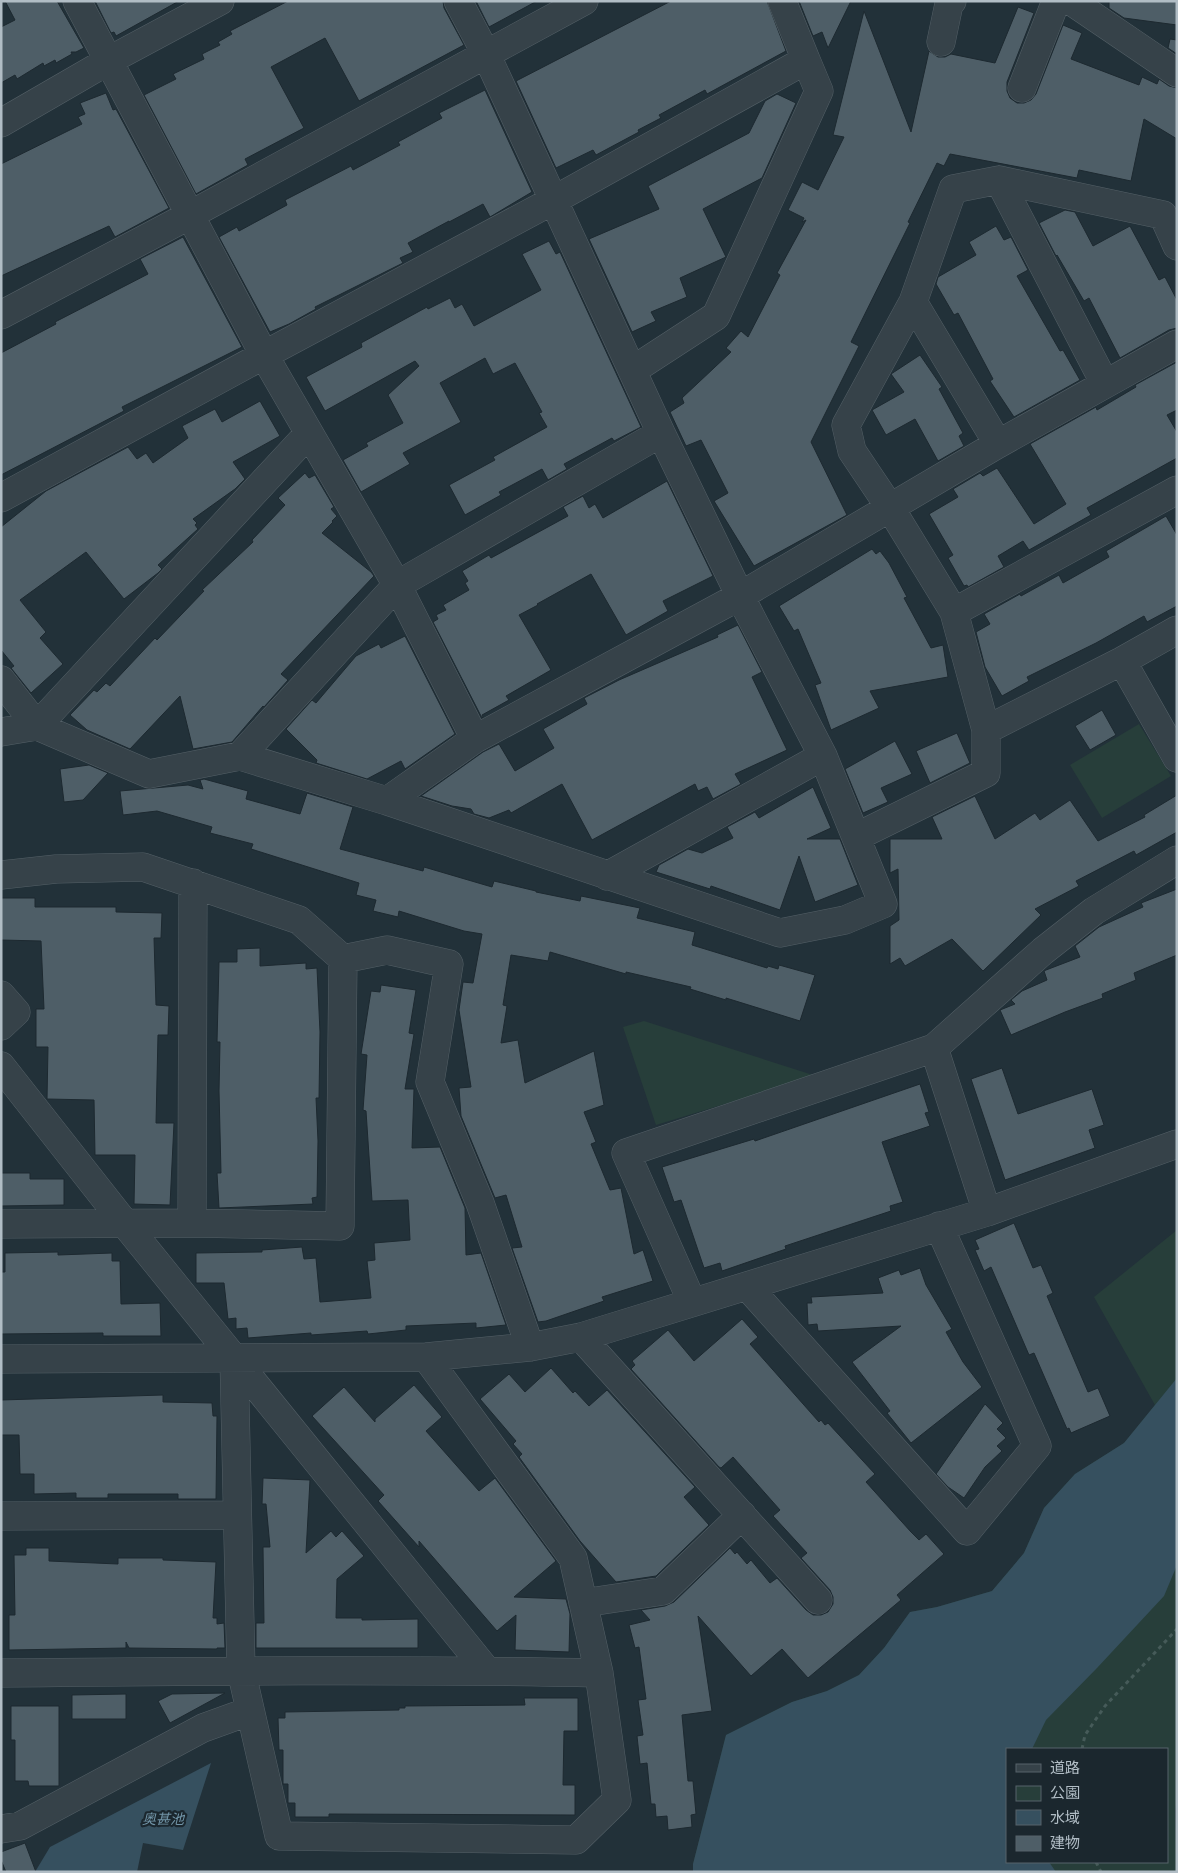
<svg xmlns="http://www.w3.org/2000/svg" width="1178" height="1873" viewBox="0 0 1178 1873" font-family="Commissioner,'Noto Sans JP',sans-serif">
<rect width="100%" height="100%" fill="#223139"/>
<path fill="#273e3a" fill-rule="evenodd" d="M1139 724 1171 776 1102 818 1070 765Z
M644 1021 816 1076 656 1125 623 1027Z
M1177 1230V1799L1175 1811 1177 1872H693V1864L726 1735 792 1702 827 1691 859 1675 884 1648 910 1612 937 1607 992 1591 1024 1553 1044 1508 1075 1474 1124 1443 1155 1405 1094 1297ZM1007 1749H1167V1862H1007Z"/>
<path fill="#36505f" d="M1177 1378V1565L1164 1596 1097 1668 1046 1720 1032 1749H1007V1862H1049L1056 1872H693V1864L726 1735 792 1702 827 1691 859 1675 884 1648 910 1612 937 1607 992 1591 1024 1553 1044 1508 1075 1474 1124 1443Z
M211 1763 183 1850 143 1843 137 1872H35L50 1847Z"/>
<path fill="#4e5e67" stroke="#1d2930" d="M5 1H57L84 48 76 52H71L72 54 56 63 55 60 44 66 43 63 17 79 15 75 1 83V27L15 20Z
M95 1H179L116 36 114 32 111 33Z
M288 1H443L444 8 464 45 359 101 325 38 271 67 304 128 245 159 248 165 196 194 144 95 176 79 173 74 204 59 202 54 220 45 218 42 232 34 230 31Z
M476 1H537L489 27Z
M671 1H767L786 51 707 94 705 90 659 115 661 118 638 130 639 132 596 155 593 150 556 168 516 81Z
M799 1H851L828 48 822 32 813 36Z
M1109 1H1177V25L1124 18 1109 8Z
M1018 7 1034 13 1007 82V91L1010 98 1017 103H1024L1031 100 1036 94 1063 25 1082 33 1071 59 1139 85 1142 77 1157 84 1159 79 1169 86 1177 88V139L1144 119 1131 181 1079 170 1077 178 950 154 944 166 937 163 908 222 910 223 851 342 859 346 811 442 847 515 754 566 714 501 728 493 701 440 686 446 670 412 684 403 682 398 731 352 726 348 741 331 748 337 780 275 777 273 806 220 802 222 804 218 788 210 802 182 818 190 844 137 833 135 864 11 911 132 929 51 938 57H945L951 54 995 63Z
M1170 39 1177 40V54L1168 48Z
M485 90 532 192 490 217 483 204 449 222V221L408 243 413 252 400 258 403 263 315 307 316 309 289 324 270 332 219 237 237 227 239 231 287 205 285 200 351 166 353 170 400 145 398 142 442 118 439 113Z
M106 93 113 110 116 109 169 208 115 237 109 226 1 276V164L82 124 78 117 85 114 80 103Z
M777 94 796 103 762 178 703 209 726 257 680 278 687 297 651 312 656 321 632 332 589 239 659 209 648 186 749 133 765 101Z
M1065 210 1075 212 1093 246 1130 226 1159 280 1165 277 1177 300V328L1169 330 1120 358 1089 298 1084 301 1057 255 1056 256 1039 223Z
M996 226 1004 240 1011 237 1028 270 1017 276 1060 351 1063 350 1080 380 1014 417 990 381 993 379 958 313 954 315 936 284 938 277 976 255 969 242Z
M183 237 242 347 122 407 124 411 1 475V353L56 324 55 322 148 274 140 259Z
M549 241 556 254 560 252 641 427 614 441 612 438 564 464 567 469 548 480 542 469 499 492 501 495 465 515 449 485 495 460 493 457 547 427 539 413 542 412 515 363 493 374 485 358 440 383 461 422 403 453 410 464 361 492 343 460 368 446 366 443 403 423 388 395 419 366 415 361 325 411 306 377 362 347 361 343 427 307 428 309 450 298 455 308 462 304 474 326 541 290 522 254Z
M920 355 942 387 939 389 963 433 959 436 964 446 938 461 915 419 886 435 872 410 904 392 891 374Z
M1177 362V410L1167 415 1177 432V458L1087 508 1091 515 1029 550 1023 541 998 556 1004 567 968 587 967 585 964 586 948 558 953 555 929 514 958 497 953 489 980 473 983 476 997 468 1034 524 1066 504 1030 444 1096 407 1097 410 1136 387 1135 385Z
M260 401 280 436 233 462 245 479 235 489 193 519 197 523 195 525 198 529 158 565 162 569 158 573 124 599 86 552 20 600 46 632 40 638 63 664 31 693 11 668 14 666 1 650V527L46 491 128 447 137 459 146 453 153 463 188 438 182 426 215 409 222 422Z
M305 473 309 478 315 475 334 507 331 509 337 516 332 521 333 522 322 533 371 572 374 576 281 674 288 680 264 707 263 706 232 742 193 749 180 696 130 749 87 730 70 715 94 690 97 692 106 683 110 686 155 638 157 640 204 591 202 590 253 542 252 540 285 505 278 498Z
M667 481 713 576 663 601 668 611 626 635 591 574 537 604 538 605 519 615 551 670 506 696 509 700 482 715 483 717 482 718 433 622 438 619 436 615 446 610 443 605 469 590 465 583 468 581 462 571 489 555 491 558 568 516 563 507 583 496 589 508 595 504 603 518Z
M1166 516 1177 535V606L1147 622 1144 616 1096 643 1027 677 1029 681 1002 696 985 667 976 632 990 624 984 614 1020 594 1021 596 1059 575 1063 583 1109 557 1106 551Z
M872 549 876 554 880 551 889 563 907 597 904 598 931 648 943 645 948 677 870 691 879 708 831 730 815 685 821 683 798 629 794 631 779 606Z
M738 625 762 672 752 677 787 750 735 774 741 784 713 799 707 787 698 791 695 784 592 840 562 784 511 813 509 810 489 818 474 814 471 809 452 806 421 796 483 752 499 744 515 771 554 748 543 729 587 704 584 698 619 680 718 637 717 635Z
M405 636 455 734 405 769 401 761 367 779 316 763 317 760 286 729 312 700 316 703 356 656 379 644 381 648Z
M1102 710 1116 735 1090 750 1075 726Z
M957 733 970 763 930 783 916 751Z
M895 741 912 774 881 788 888 802 863 813 845 769Z
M89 765 108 773 83 800 64 802 60 769Z
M204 779 248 791 246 799 300 814 307 793 353 807 340 849 423 871 424 867 492 887 494 881 536 891V892L580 901 581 896 640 908 637 918 695 932 692 945 767 968 768 966 778 969 779 965 815 975 800 1021 726 998V1000L690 989 691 987 626 972V974L550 952 548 961 511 955 503 1005 507 1006 501 1043 518 1040 525 1083 594 1051 604 1105 584 1112 596 1142 591 1144 610 1190 621 1188 634 1254 643 1250 653 1281 602 1297 604 1301 546 1321 538 1322 512 1248 522 1247 506 1195 495 1198 461 1116 459 1088 471 1087 459 1010 463 982 473 983 482 934 464 931 399 911 398 917 373 911 376 900 356 895 359 883 251 849 253 844 210 833 212 827 157 811 123 815 120 791 188 785 203 789 200 780Z
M813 787 831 828 807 839H840L858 885 815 902 799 856 780 910 711 886 710 889 656 872 659 865 688 849 702 853 733 838 727 827 755 812 759 818Z
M1177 795V832L1136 855 1134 851 1076 881 1079 886 1035 909 1041 915 983 971 952 939 905 966 900 958 890 964V926L899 920 898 869 890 873V839H942L932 817 975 796 995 839 1035 813 1040 820 1070 800 1098 841 1145 817 1144 815Z
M1177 889V955L1134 973 1136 980 1102 994 1103 998 1065 1012 1011 1035 1000 1010 1015 1004 1011 1000 1022 991 1047 980 1044 971 1046 970 1080 957 1075 946 1099 927 1143 907 1141 903Z
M1 898H35V907H116V912L162 913 161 938H154L156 1005 169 1006 168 1035H158L156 1123H174L170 1205 134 1204 135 1155H95L94 1100 47 1099 48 1047H36V1009H44L41 941 1 940Z
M260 948V966L306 963V969L317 968 320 1032 319 1098H316L318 1141 317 1197 312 1198 313 1204 219 1208 217 1173H221L219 1091 220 1042H217L219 962H237V949Z
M381 985 416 990 409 1033 414 1034 405 1089H414L412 1148 440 1147 465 1208 466 1255 481 1253 506 1325 476 1328V1323L406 1326V1330L368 1334 367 1331 311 1335V1333L248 1338 247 1328 236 1329V1318L228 1319 224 1283H196V1253L262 1252V1250L302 1247 304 1259 316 1258 320 1302 371 1298 367 1261 375 1260 374 1243 410 1240 408 1200 372 1201 366 1111 363 1110 367 1055 361 1054 371 991 380 992Z
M1002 1068 1018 1114 1092 1089 1104 1125 1089 1130 1095 1148 1005 1180 971 1079Z
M920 1084 929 1112 925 1113 930 1126 882 1142 903 1202 890 1206 891 1211 785 1246 786 1249 722 1271 720 1263 704 1268 681 1200 674 1202 662 1167 754 1139 755 1141Z
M1 1173H30V1179H64V1205L1 1206Z
M1014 1223 1033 1268 1041 1265 1053 1293 1047 1296 1088 1392 1098 1388 1110 1416 1071 1433 1069 1428 1067 1429 1034 1353 1029 1355 991 1267 984 1271 975 1250 979 1249 975 1240Z
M58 1252V1255L112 1253V1261H120L121 1304 160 1303 161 1336H103V1333L1 1334V1272H5V1253Z
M920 1268 926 1285 952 1329 946 1332 963 1362 982 1387 911 1443 887 1413 890 1411 852 1362 901 1326 818 1331 817 1324 808 1325 807 1303H812L811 1297 883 1293 878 1278 899 1270 901 1275Z
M742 1319 758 1337 750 1344 819 1422 821 1420 825 1425 828 1423 875 1474 866 1482 911 1532 919 1540 926 1534 944 1554 897 1595 901 1600 808 1678 782 1649 751 1676 698 1616 712 1711 682 1715 688 1781H693L696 1814 691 1815 692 1827 668 1830 667 1816 656 1817 655 1804H651L647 1763 640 1764 637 1736 643 1735 638 1700 646 1699 639 1647 635 1648 629 1625 650 1620 641 1610 665 1606 674 1602 730 1548 735 1554 737 1552 747 1564 751 1560 770 1583 777 1578 806 1610 813 1615H821L828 1612 833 1604V1597L830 1590 801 1558 807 1553 773 1516 780 1510 733 1457 721 1468 719 1467 631 1369 635 1365 632 1361 668 1330 694 1361Z
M551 1368 573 1393 575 1391 589 1406 607 1390 695 1487 684 1497 709 1525 656 1576 616 1582 580 1541 519 1457 522 1454 513 1444 516 1441 480 1399 509 1374 525 1392Z
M414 1385 442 1417 426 1431 479 1491 495 1478 556 1561 514 1597 566 1599 570 1614 569 1652 515 1650 516 1615 497 1631 419 1541V1547L378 1501 384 1495 312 1416 344 1387 375 1422V1419Z
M163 1395V1402L212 1403 213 1416H217L216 1499H178V1494H108V1498H76V1493L34 1494V1474H20L19 1435H1V1400Z
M985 1404 1003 1423 997 1429 1006 1438 997 1446 1002 1451 985 1467 964 1498 948 1487 936 1474Z
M263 1478 310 1480 306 1553 331 1531 336 1537 342 1531 364 1556 337 1579 336 1618H362V1620L418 1619V1648H256V1623H264L263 1547H270L266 1504H262Z
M26 1548H49V1561L118 1564V1558H163V1560L216 1562 213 1618H217V1624L224 1623 225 1648H217V1649L129 1648 126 1642V1648L9 1650V1615H15L14 1555H26Z
M225 1693 170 1723 158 1701 172 1694Z
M126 1694V1719H72V1695Z
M524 1698H578V1731H564L563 1785H575V1815L329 1814V1817H295V1803H288V1784H283V1750H279L278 1718H285V1712L399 1710V1708H405V1706L525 1705Z
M11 1706H59V1786H29L28 1781H15V1740H11Z
M25 1843 36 1872H6L1 1860V1852Z"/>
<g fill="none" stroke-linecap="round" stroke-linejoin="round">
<defs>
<path id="minor" d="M77 1 264 355 397 585 475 739
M1071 1 1177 73
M941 42 949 4 952 1
M1022 88 1056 1
M1 123 108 61 220 1
M999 180 1105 384
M1163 215 1177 246
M913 302 998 444
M1 315 190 215 584 1
M633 370 716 316 819 91 806 60
M1 498 264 355 554 200 806 60 782 1
M954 612 1177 490
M1122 661 1177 758
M1 680 37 726 149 774 240 756 387 801 780 933 845 920 883 904 823 756 740 596 661 433 486 54 458 1
M986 730 1122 661 1177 630
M1 732 37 726 309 433
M240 756 397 585 661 433
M387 801 475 739 740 596 998 444 1177 344
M856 837 986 773V730L954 612 891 509 852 451 846 425 913 302 953 189 999 180 1163 215
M1 875 56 869 143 867 299 920 343 959 387 950 449 964 430 1082 480 1203 530 1347
M607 876 823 756
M1 995 16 1012 1 1026
M934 1048 987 1212
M1 1066 126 1225 487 1671
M192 1223 193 883
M1 1224 192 1223 340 1226 343 959
M747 1286 967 1531 1037 1446 939 1226
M692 1302 626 1153 934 1048 1043 951 1094 911 1177 860
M581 1337 818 1600
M234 1358 241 1670 279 1836 576 1840 617 1800 599 1673 573 1558 426 1357
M1 1359 426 1357 530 1347 581 1337 987 1212 1177 1144
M1 1516 237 1515
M583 1603 663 1591 742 1515
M1 1673C201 1671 400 1669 599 1673
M1 1829 20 1826 203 1728 250 1711"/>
</defs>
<use href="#minor" stroke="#546067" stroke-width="29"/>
<path stroke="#465b59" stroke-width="3" stroke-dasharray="4 4" stroke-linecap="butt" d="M1082 1749 1085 1735 1105 1706 1177 1629
M1096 1862 1101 1872"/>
<use href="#minor" stroke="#364249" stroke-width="28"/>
</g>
<g text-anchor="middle" stroke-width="4.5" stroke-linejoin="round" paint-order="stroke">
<g font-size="14" font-style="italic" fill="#7295a8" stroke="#1b272e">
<text x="163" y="1824">奥甚池</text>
</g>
</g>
<rect width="1178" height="1873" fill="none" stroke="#b1bdc5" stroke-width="5"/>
<rect x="1006" y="1748" width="162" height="115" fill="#1b272e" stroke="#57636a"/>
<rect x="1016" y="1764" width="25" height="8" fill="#364249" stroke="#57636a"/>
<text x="1050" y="1773" font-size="15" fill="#b1bdc5">道路</text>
<rect x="1016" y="1786" width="25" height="15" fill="#273e3a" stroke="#57636a"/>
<text x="1050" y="1798" font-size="15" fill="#b1bdc5">公園</text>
<rect x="1016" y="1810" width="25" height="15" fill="#36505f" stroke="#57636a"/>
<text x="1050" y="1823" font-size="15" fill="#b1bdc5">水域</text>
<rect x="1016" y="1836" width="25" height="15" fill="#4e5e67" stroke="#57636a"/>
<text x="1050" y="1848" font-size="15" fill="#b1bdc5">建物</text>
</svg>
